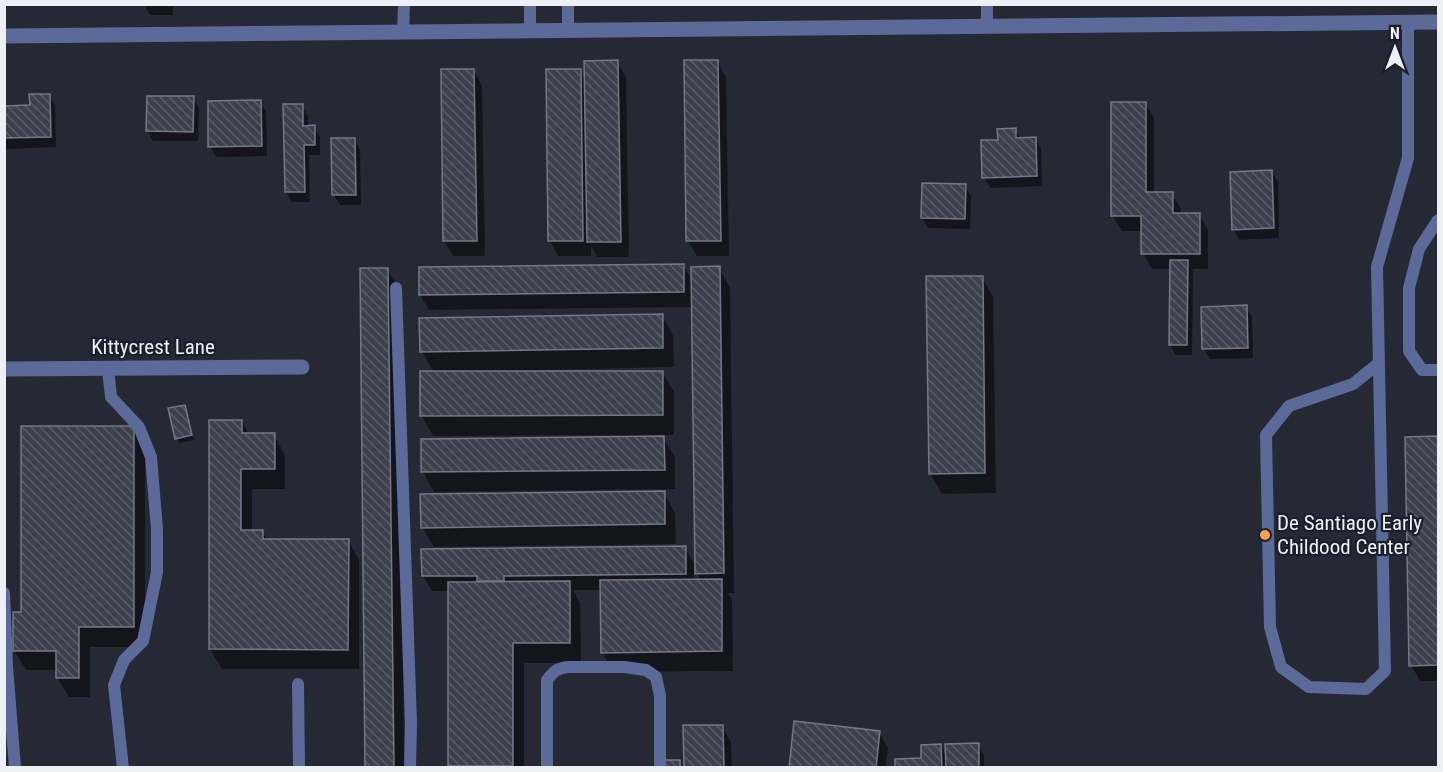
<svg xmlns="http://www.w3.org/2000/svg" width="1443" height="772" viewBox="0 0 1443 772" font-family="'Roboto Condensed',sans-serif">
<defs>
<pattern id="building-back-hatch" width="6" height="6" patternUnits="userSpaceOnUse" patternTransform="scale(1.5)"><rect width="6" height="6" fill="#3d414d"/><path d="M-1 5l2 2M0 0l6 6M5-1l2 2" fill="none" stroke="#595d67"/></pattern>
</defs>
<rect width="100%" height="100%" fill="#252934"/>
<path fill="#0007" fill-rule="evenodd" d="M173 4V15H150L144 5Z
M717 61 726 77 729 256H697L688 241Z
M617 62 626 77 629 257H597L591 246V256H558L550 241 580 71 585 80Z
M474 71 482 86 485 256H453L444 241Z
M49 95 55 105 56 147 4 149V107L31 106Z
M193 98 199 108 198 141H153L147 130Z
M260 102 266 112 267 156 216 157 210 146Z
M1145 103 1154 118V194H1172L1181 209V214H1199L1208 230V269H1192L1193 272 1192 355H1176L1170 345 1171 269H1152L1143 254V231H1122L1113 216Z
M302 106 308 116V127H314L320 137V155H309L310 202H292L286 192Z
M1015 130 1021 139H1035L1041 149 1042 186 990 188 984 177 999 141Z
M354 139 360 149 361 205H340L334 195Z
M1272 172 1278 182 1279 238 1239 240 1233 229Z
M965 185 971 196 970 229 928 228 922 218Z
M683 265 693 282 719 268 730 288 734 593H728L732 600 733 671 614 672 602 652V590H573L580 603 581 663H524V768H451L449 591H432L423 576 685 548 697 568 693 307 429 310 420 295ZM694 569 701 581H694Z
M387 269 399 289 404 768H367Z
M982 277 993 297 996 493 942 494 930 474Z
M1246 307 1252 317 1253 358 1210 359 1204 349 1202 308Z
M662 315 673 335 674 367 541 370V373L662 372 674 392V435H661L675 457V489L434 492 423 472 620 438 619 435 433 436 422 416 434 373 422 351Z
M185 406 194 440 179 443 177 439Z
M242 421 249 434 274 435 285 455V489H252V532H263L267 540H348L359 560V669H222L210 649Z
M134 428 145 448V647H90V697H69L57 677V670H26L14 650 23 614Z
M1407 438H1438V681H1420L1411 665Z
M664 493 675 513 676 544 434 547 422 527Z
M722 727 731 742 732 768H685Z
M879 732 888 748 885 768H790Z
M941 745 947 757 978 745 984 755V768H897L923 760Z"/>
<path fill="url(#building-back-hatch)" stroke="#747886" stroke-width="1.5" d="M618 60 621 242H587L584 61Z
M684 60H718L721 241H686Z
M441 69H474L477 241H443Z
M546 69H581L583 241H548Z
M29 94H50L51 137 4 138V106L30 105Z
M147 96H194L193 132 146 131Z
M261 100 262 146 208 147V101Z
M1111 102H1146V192H1173V213H1200V254H1141V216H1111Z
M283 104H303V126L315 125V145H304L305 192H285Z
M1016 128V138L1036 137 1037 176 982 178 981 140H998L997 129Z
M331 138H355L356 195H332Z
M1272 170 1274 228 1232 230 1230 172Z
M922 183 966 184 965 219 921 218Z
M1170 260H1188L1187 345H1169Z
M684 264V292L419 295V267Z
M720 266 724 573 695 574 691 267Z
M360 268H388L394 768H365Z
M926 276H983L985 473 929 474Z
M1247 305 1248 348 1202 349 1201 307Z
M663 314V348L420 352 419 318Z
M420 371H663V415L420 416Z
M185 405 192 435 175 439 168 408Z
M209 420H242V433H275V469H241V530H263V539H349L348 650 209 649Z
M21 426H134V627H79V678H56V651H13V612H21Z
M664 436 665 470 421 472V439Z
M1438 436V665L1409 666 1405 437Z
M665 491V524L421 528 420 494Z
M686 546V574L504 576V581H477V576H422L421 549Z
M722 579V651L601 653 600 580Z
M570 581V643H513V766H448V582Z
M794 721 880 731 876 768H789Z
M683 725H723L724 768H684Z
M979 743V768H946L945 744Z
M941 744 942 768H895V759L921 758V745Z
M662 760H680V768H662Z"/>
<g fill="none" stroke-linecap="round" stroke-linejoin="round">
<path stroke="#5c6a99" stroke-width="12" d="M530 4V30
M568 4V30
M987 4V26
M403 32 404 4
M1438 220 1419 249 1409 288V351L1422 370H1438
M396 288 411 723 410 768
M1379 363 1353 384 1289 406 1266 435 1270 627 1281 667 1309 687 1366 689 1385 671 1377 267 1408 158V22
M108 369 111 397 139 427 151 457 157 529V572L143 641 124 660 114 685 123 768
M4 593 7 666 15 768
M298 684 299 768
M547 768V680C553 672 557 668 568 667H624L646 670 656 677 660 696V768"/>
<path stroke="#5c6a99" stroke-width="15" d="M4 36 1438 22
M4 369 302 367"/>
</g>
<circle fill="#f9a04d" stroke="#1b1f2a" stroke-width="2" cx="1265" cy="535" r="6"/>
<g text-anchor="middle" stroke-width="4.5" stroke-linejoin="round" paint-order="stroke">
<g font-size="21" fill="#eef0f8" stroke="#1b1f2a">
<text x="153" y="354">Kittycrest Lane</text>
</g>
<g font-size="21" fill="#eef0f8" stroke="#1b1f2a" text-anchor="start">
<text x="1277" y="530">De Santiago Early<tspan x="1277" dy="24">Childood Center</tspan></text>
</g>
</g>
<rect width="1443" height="772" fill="none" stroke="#eef0f8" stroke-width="12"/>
<g transform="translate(1395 48)" stroke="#1b1f2a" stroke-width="4.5" paint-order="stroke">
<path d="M0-4.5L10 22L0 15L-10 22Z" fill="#eef0f8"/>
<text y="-9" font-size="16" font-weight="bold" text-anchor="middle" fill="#eef0f8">N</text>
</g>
</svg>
